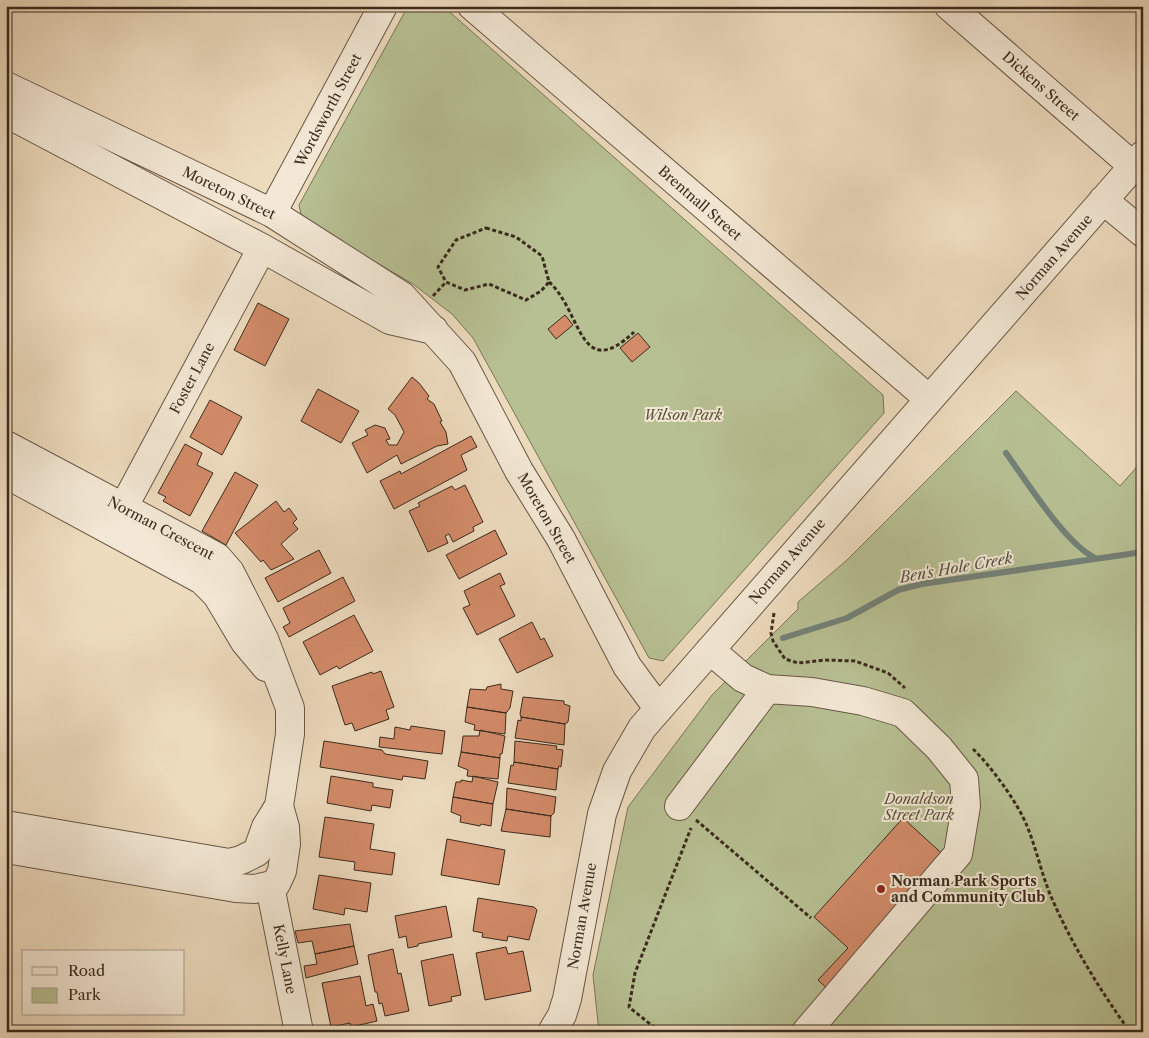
<svg xmlns="http://www.w3.org/2000/svg" width="1149" height="1038" viewBox="0 0 1149 1038" font-family="'Libre Caslon Text',serif">
<rect width="100%" height="100%" fill="#eddbbe"/>
<filter id="stains"><feTurbulence type="fractalNoise" baseFrequency=".004" numOctaves="4"/><feColorMatrix values="0 0 0 0 .2 0 0 0 0 .09 0 0 0 0 .02 0 0 0 .5 -.17"/></filter>
<radialGradient id="worn" r=".72"><stop offset=".6" stop-color="#630" stop-opacity="0"/><stop offset="1" stop-color="#630" stop-opacity=".3"/></radialGradient>
<path fill="#b7c093" stroke="#797658" d="M408 6H443L883 395 884 413 663 661 649 658 473 338 452 314 413 284 302 219 299 205Z
M1016 391 1120 486 1143 460V1032H599L593 975 628 807 712 695 798 609V602L847 560Z"/>
<g fill="none" stroke-linecap="round" stroke-linejoin="round">
<path stroke="#738178" stroke-width="6" d="M1006 453C1027 482 1065 543 1095 558
M783 638 847 618 898 590 922 584 1143 552"/>
</g>
<path fill="#d38b69" stroke="#3b2b1d" d="M258 303 289 319 265 366 234 350Z
M565 315 573 325 556 339 548 329Z
M638 333 650 347 632 362 620 348Z
M412 377 419 383 429 396 427 399 434 404 442 421 440 422 446 432 448 444 437 446 401 464 397 455 367 473 352 443 368 435 365 430 375 425 385 428 390 439 386 440 389 445H397L404 432 395 415 388 409Z
M318 389 359 411 341 443 301 421Z
M210 400 242 417 222 455 190 437Z
M471 436 477 447 461 455 467 470 394 509 380 481 400 471 401 474Z
M185 444 202 453 197 465 213 473 190 516 163 501 166 497 158 493Z
M235 472 258 485 226 545 202 531Z
M465 485 483 522 473 527 474 531 453 542 449 534 445 536 448 543 428 552 409 511 420 506 418 503 452 486 455 490Z
M276 501 284 512 289 508 297 519 293 523 298 529 281 544 294 559 271 570 263 560 261 562 235 533Z
M495 530 507 554 459 579 446 555Z
M319 550 331 573 278 602 265 578Z
M500 573 505 584 500 586 515 616 477 635 463 608 470 605 464 591Z
M343 577 355 601 289 637 283 627 290 623 283 608Z
M354 615 373 651 339 669 337 666 320 675 303 642Z
M532 622 541 640 544 638 553 656 517 673 499 639Z
M381 671 394 707 386 710 389 719 355 731 352 723 345 725 332 686 372 672 373 674Z
M501 684V689L513 691 510 708 506 713 467 707 470 689 486 690 487 687Z
M523 697 564 701V704L570 706 568 722 565 724 521 717 520 714Z
M467 707 506 713 505 734 474 730 475 725 465 722Z
M521 717 565 724 564 745 515 738 518 720 521 721Z
M411 726 445 731 442 754 379 747 380 737 394 739 395 727 410 730Z
M480 730 505 736 502 754H500V758L461 752 463 736H479Z
M324 741 382 750 385 754 428 761 425 779 403 776 402 780 320 767Z
M515 741 557 746 556 749 563 750 561 767 559 766 558 769 514 762Z
M461 752 500 758 498 779 467 776 468 770 458 766Z
M514 762 558 769 556 790 508 783 511 765 513 766Z
M331 776 373 783V787L393 790 390 808 372 805 371 811 327 803Z
M473 776 498 782 493 804 453 797 456 782H461V780L472 782Z
M507 788 556 797 554 813 551 816 506 809Z
M453 797 493 804 491 826 481 824 480 826 460 822 461 816 451 812Z
M506 809 551 816 550 837 501 831Z
M325 817 374 824 370 849 395 853 392 875 354 870 355 862 319 857Z
M903 818 949 860 831 992 818 980 848 948 814 917Z
M447 839 505 850 499 885 441 875Z
M319 875 371 883 367 912 345 908 344 915 313 909Z
M478 898 534 907 537 910 529 940 508 936 507 941 482 937 483 933 473 931Z
M446 906 452 937 418 944V946L408 948 406 936 399 938 395 916Z
M350 924 354 946 315 954 312 941 298 943 295 931Z
M354 946 358 964 306 978 304 966 317 964 315 954Z
M506 947 508 954 523 951 531 991 485 1000 476 953Z
M393 949 398 974 401 973 409 1011 385 1016 382 1003 379 1004 377 992H375L368 955Z
M453 954 461 995 451 997 452 1001 429 1006 421 961Z
M360 976 366 1006 373 1004 377 1021 351 1027 350 1023 331 1027 322 983Z"/>
<g fill="none" stroke-linecap="round" stroke-linejoin="round">
<defs>
<path id="minor" d="M472 6 929 399
M949 6 1133 166
M6 86 272 213 402 296 462 362 519 471 561 539 627 666 658 708
M6 113 262 248 390 320 434 330
M1103 200 1143 233
M272 213 383 6
M6 445 217 557 230 572 264 639 290 708V734L279 806 285 827 286 844 282 871 276 884 255 889 236 888 6 849
M6 474 202 580 217 595 245 642 266 667
M123 508 262 248
M710 650 743 678 767 689 812 692 863 701 903 713 939 748 964 779 966 806 958 854 806 1032
M679 806 767 689
M6 825 229 863 241 860 257 852 266 827 279 806
M270 886 299 1032
M552 1032 562 1015 567 999 602 814 617 771 642 728 1143 155"/>
</defs>
<use href="#minor" stroke="#685745" stroke-width="30"/>
<path stroke="#3b2b1d" stroke-width="3" stroke-dasharray="4 2.5" stroke-linecap="butt" d="M486 228 516 237 542 256 549 282 541 291 526 300 489 284 465 290 446 282 438 267 456 240Z
M549 282C582 311 579 384 634 332
M433 296 446 282
M774 613 771 633 773 641 785 659 798 663 825 660 855 661 888 673 905 688
M973 749C990 765 1018 803 1027 826 1037 850 1042 877 1053 901 1074 948 1100 990 1130 1032
M696 820 811 918
M660 1032 629 1007 635 973 691 828"/>
<use href="#minor" stroke="#f3e8d5" stroke-width="28"/>
</g>
<circle fill="#8f2418" stroke="#f3e8d5" stroke-width="2" cx="881" cy="889" r="5"/>
<g text-anchor="middle" stroke-width="4" stroke-linejoin="round" paint-order="stroke">
<g font-size="14" fill="#3b2b1d" stroke="#f3e8d5">
<text transform="translate(1041 86) rotate(41)" y="5">Dickens Street</text>
<text transform="translate(328 110) rotate(-62)" y="5">Wordsworth Street</text>
<text transform="translate(229 193) rotate(26)" y="5">Moreton Street</text>
<text transform="translate(700 203) rotate(41)" y="5">Brentnall Street</text>
<text transform="translate(1054 257) rotate(-49)" y="5">Norman Avenue</text>
<text transform="translate(192 378) rotate(-62)" y="5">Foster Lane</text>
<text transform="translate(547 518) rotate(60)" y="5">Moreton Street</text>
<text transform="translate(161 528) rotate(28)" y="5">Norman Crescent</text>
<text transform="translate(787 561) rotate(-49)" y="5">Norman Avenue</text>
<text transform="translate(582 916) rotate(-80)" y="5">Norman Avenue</text>
<text transform="translate(285 959) rotate(79)" y="5">Kelly Lane</text>
</g>
<g font-size="14" font-style="italic" fill="#5a503a" stroke="#f3e8d5">
<text x="683" y="420">Wilson Park</text>
<text x="919" y="804">Donaldson<tspan x="919" dy="16">Street Park</tspan></text>
</g>
<g font-size="14" font-weight="bold" fill="#3b2b1d" stroke="#f3e8d5" text-anchor="start">
<text x="891" y="886">Norman Park Sports<tspan x="891" dy="16">and Community Club</tspan></text>
</g>
<g font-size="15" font-style="italic" fill="#524f43" stroke="#f3e8d5">
<text transform="translate(956 568) rotate(-10)" y="5">Ben's Hole Creek</text>
</g>
</g>
<rect width="1149" height="1038" fill="none" stroke="#eddbbe" stroke-width="25"/>
<rect x="8" y="8" width="1134" height="1023" fill="none" stroke="#3b2b1d" stroke-width="2.5"/>
<rect x="12" y="12" width="1124" height="1013" fill="none" stroke="#3b2b1d"/>
<rect x="22" y="950" width="162" height="65" fill="#f3e8d5" stroke="#a99c8b"/>
<rect x="32" y="967" width="25" height="8" fill="#f3e8d5" stroke="#a99c8b"/>
<text x="68" y="976" font-size="15" fill="#3b2b1d">Road</text>
<rect x="32" y="988" width="25" height="15" fill="#b7c093" stroke="#a99c8b"/>
<text x="68" y="1000" font-size="15" fill="#3b2b1d">Park</text>
<rect width="100%" height="100%" filter="url(#stains)"/>
<rect width="100%" height="100%" fill="url(#worn)"/>
</svg>
